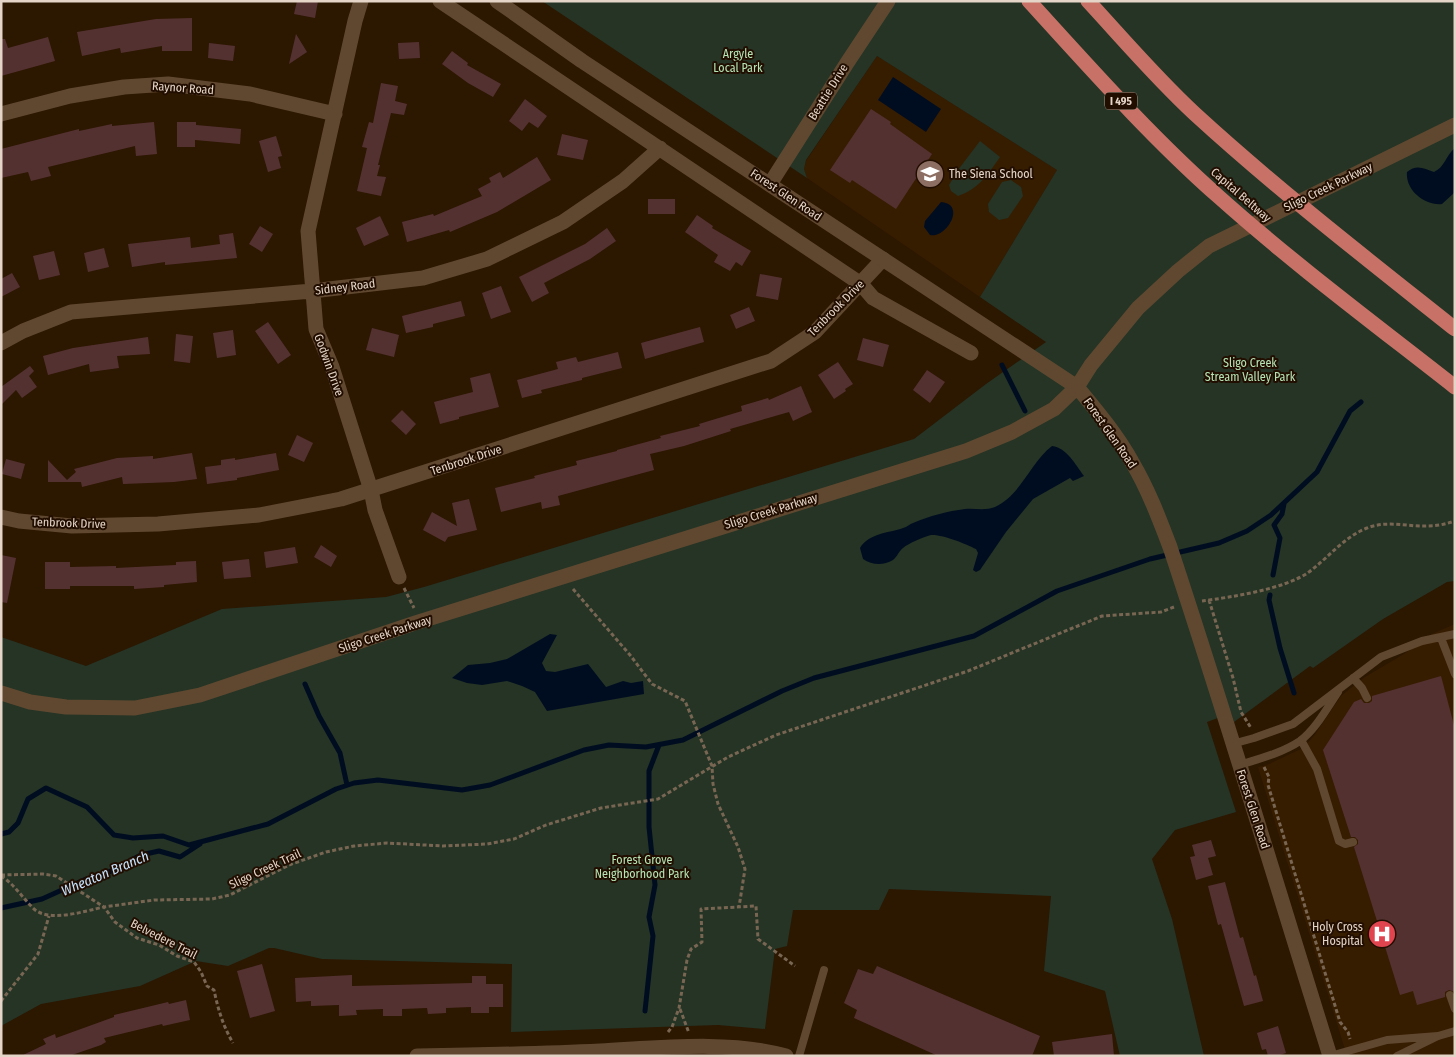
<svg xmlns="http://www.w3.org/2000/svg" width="1456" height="1057" viewBox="0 0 1456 1057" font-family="'Fira Sans Condensed',sans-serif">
<rect width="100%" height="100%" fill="#2c1701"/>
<path fill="#371d00" d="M877 56 1057 170 980 297 807 178 804 169 806 161Z
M1455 624V1056H1347L1258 767 1267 765 1303 748 1314 736 1341 696 1365 677 1404 654 1432 634Z"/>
<path fill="#253425" d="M542 1H1455V581L1447 582 1383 619 1313 668 1310 666 1234 722 1231 713 1207 722 1236 812 1175 830 1152 859 1172 919 1204 1056H1120L1105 991 1044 971 1051 896 889 889 879 910H793L787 946 775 949 765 1029 718 1025 511 1032 512 964 322 959 274 948H269L228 966 196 961 140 986 41 1004 1 1026V637L86 666 222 609 386 597 424 587 914 439 986 384 1046 342 980 297 1057 170 877 56 806 160 804 169 807 178Z
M980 141 1000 157C988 174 979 189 958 196L951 191 949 185 958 170Z
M1011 180 1021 187 1023 196 1008 218 999 220 989 212 988 204 1002 182Z"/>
<path fill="#000d21" d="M893 77 941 109 926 132 878 100Z
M1455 148V194L1454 193 1442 204C1425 206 1405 190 1407 172 1416 164 1424 168 1434 172 1445 167 1446 155 1455 148Z
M941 202C967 204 946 239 930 235L924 227 925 221Z
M1052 446C1067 448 1075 464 1084 476L1073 481 1070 478 1033 499 1006 532 980 570 976 572 973 570 978 553 976 549C966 544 942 534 931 535 923 537 909 543 903 548 899 551 897 557 893 560 883 566 872 565 863 559L860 548C869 533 889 533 903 528 907 527 910 524 913 523 929 516 948 511 965 509 975 508 985 511 995 507 1021 495 1030 463 1052 446Z
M550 634 557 635 542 663 546 671 555 672 588 664 606 687 623 681 631 683 643 681 644 694 547 711 535 692 522 686 507 681 482 685 467 683 452 678 468 665 490 663 507 659Z"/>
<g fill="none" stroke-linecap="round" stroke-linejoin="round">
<path stroke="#000d21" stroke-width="5" d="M1002 365 1025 411
M1273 575 1280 538 1274 525 1282 514 1284 504
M1270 595 1269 600 1280 648 1294 693
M305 684 319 716 340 753 347 785
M1 834 9 832 18 823 28 799 46 788 87 807 114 835 133 838 163 836 189 845 268 824 336 789 354 783 378 780 462 790 490 785 584 750 609 745 646 747 683 740 782 691 814 678 974 636 1057 591 1150 559 1219 543 1247 531 1271 515 1317 472 1350 411 1361 402
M1 908 42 899 84 880 107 873 141 855 159 851 180 857 200 844
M645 1011 653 936 649 917 655 885 649 827V771L659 745"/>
</g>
<path fill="#543131" d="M297 1H318L315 18 294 14Z
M192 18V51H162V46L121 53 120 48 82 56 77 32 156 19Z
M296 34 307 52 289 64Z
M48 37 55 61 1 76V39H5L8 48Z
M419 42 420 58 399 59 398 43Z
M209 43 235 46 233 61 208 58Z
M452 51 468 63 467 65 501 84 493 97 468 83 442 64Z
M381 83 398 86 395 101 407 104 404 115 391 113 378 165H380L377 176 386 177 381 196 357 191 367 148 362 147 369 122 373 123Z
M525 99 547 116 538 128 529 122 522 131 509 121Z
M871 109 891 122 890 124 932 154 896 209 852 180 850 183 830 170Z
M154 122 157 154 136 156 135 146 48 167 51 176 31 181 28 172 1 178V149L79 129V131L112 124V126Z
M177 122H196V125L241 129 240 144 195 140V147H177Z
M562 134 588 140 583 160 557 155Z
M276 136 282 156 278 157 281 168 268 172 259 141Z
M537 157 551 180 497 212 450 232 449 230 407 242 402 222 433 214 434 216 482 196 478 189 491 182 489 178 500 172 503 178Z
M648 199H675V214H648Z
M697 215 713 226 712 228 751 251 742 266 736 262 730 271 714 262 718 255 685 232Z
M380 216 389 235 364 246 356 228Z
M260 226 273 234 262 252 249 244Z
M607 228 616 241 590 259 544 283 549 293 532 302 519 277 585 244Z
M233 233 237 258 165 265V262L132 267 128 244 190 237 191 248 220 244 219 235Z
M104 248 109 267 88 272 84 253Z
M54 251 60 275 39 280 33 256Z
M12 273 20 287 1 297V279Z
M760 274 782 278 778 300 756 296Z
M501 286 511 312 491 319 482 293Z
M461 301 465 316 433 324V327L406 333 402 316Z
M749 307 755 321 736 329 730 315Z
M268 322 291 355 278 364 255 331Z
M700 327 704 342 645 359 641 343Z
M372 328 399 335 394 357 366 350Z
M233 330 236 355 217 358 213 333Z
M176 334 193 336 190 363 174 361Z
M148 337 150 354 117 356 119 368 90 372 89 364 48 375 43 356 73 348Z
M863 338 889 345 883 367 857 360Z
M618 352 622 368 582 378V380L541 390 542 393 522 398 517 380 558 369 556 362 576 357 578 362Z
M838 362 853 384 845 389 846 391 834 399 818 375Z
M30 366 34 371 29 376 37 387 22 398 16 390 1 405V387Z
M927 370 945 382 930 403 913 390Z
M490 373 499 407 459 417V419L440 424 434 402 473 392 470 378Z
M801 386 812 412 793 421 789 412 730 429 731 431 684 446 650 454 654 470 558 496 560 505 542 509 541 502 501 512 495 488 535 478 534 476 577 465 576 461 617 451V450L661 438 660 436 700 426 699 424 742 411 741 406 768 398 769 400Z
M402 410 416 424 406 435 391 421Z
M297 435 313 443 304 462 288 455Z
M192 453 197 479 174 482 123 484 122 477 82 487 81 482H48V460L67 480 76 472 74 469 117 458 153 456V459Z
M276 453 279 470 237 478V480L207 484 205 467 221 465V460L235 458V460Z
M6 459 25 464 21 479 2 474Z
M469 499 477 530 448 537 445 542 423 530 432 512 457 526 452 503Z
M321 545 337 556 331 567 314 557Z
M295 547 298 563 266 568 264 552Z
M1 555 16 558 7 603 1 602Z
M249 559 251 577 224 579 222 562Z
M196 561 197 582 164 585V587L134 589V586H70V589H45V562H70V567L116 566V568L176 565V562Z
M1441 676 1455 729V992L1449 990 1445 992V997L1417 1005 1413 991 1400 995 1354 847 1358 844V840L1355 837H1351L1323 750 1354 702 1361 699 1364 703H1369L1372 701V696Z
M1211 840 1216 856 1208 858 1213 875 1196 880 1190 857 1195 856 1192 845Z
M1225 882 1240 938 1243 937 1254 976 1256 975 1263 1001 1244 1006 1221 924 1218 925 1208 886Z
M262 964 275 1011 250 1018 237 971Z
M877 966 1040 1036 1032 1056H938L854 1018 857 1010 844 1003 858 969 873 974Z
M352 975V986L472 983V976H486V984H503V1007H489V1013H471V1007L446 1008V1013L428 1014 427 1008 402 1009V1016H383V1009L356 1010 357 1015 339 1016V1005L311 1006V1001L296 1002 295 978Z
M186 1000 190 1020 163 1026 162 1024 104 1038 106 1042 101 1045 69 1056H21L46 1044 43 1039 55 1034 56 1038 114 1017V1015L168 1002 169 1004Z
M1278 1026 1286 1053 1277 1056H1268L1266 1049 1262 1050 1257 1033Z
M1112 1034 1114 1056H1054L1052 1042Z"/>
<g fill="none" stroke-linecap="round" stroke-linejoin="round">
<path stroke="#786653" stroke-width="3" stroke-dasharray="4 2.5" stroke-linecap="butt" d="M404 588 414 608
M573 589 630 655 652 684 685 701 712 766 713 784 718 804 738 847 745 869 739 907
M1209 600 1233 678 1241 712 1251 728
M1202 601C1232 597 1285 589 1309 572 1329 557 1344 537 1367 528 1387 520 1408 527 1428 526 1437 526 1446 524 1455 521
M1264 767 1269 777 1268 785 1340 1022 1348 1032 1350 1039
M1 875 43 874 56 876 104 907 154 900 212 899 230 895 289 865 326 852 354 846 387 843 443 846 487 844 514 839 546 825 601 808 658 799 728 757 776 735 968 671 1102 616 1161 612 1174 607
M1 876C14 884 22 897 32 907 47 924 84 911 104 907L115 922 137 938 159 945 177 956 194 962 201 972 207 986 214 990C218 1009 223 1026 233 1043
M1 1001 38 954 49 916
M680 1009 689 1033
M668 1032 672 1027 679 1008 687 960 691 949 702 942 701 909 756 906 758 939 795 966"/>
<path stroke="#604830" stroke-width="8" d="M1441 638 1455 674
M1353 678 1362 688 1367 698
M1301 740 1317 769 1339 841 1345 844 1353 842
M1232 744 1254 738 1293 724 1381 657 1422 641 1455 634
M1239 765C1259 759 1282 753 1300 741 1316 729 1327 708 1338 692
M1450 995 1455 1009
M799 1056 824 970
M1330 1056 1387 1040 1438 1036
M1397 1056 1438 1036 1455 1031"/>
<path stroke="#604830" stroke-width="15" d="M361 1 355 21 308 231 316 329 332 367 371 490 375 510 399 577
M440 1 861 284 873 298 971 353
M1 114 70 96 124 87 168 84 250 94 335 114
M770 184 847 63 888 1
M1 343 23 331 71 312 312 291 423 278 487 259 563 222 623 181 660 148
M1 517 19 521 72 526 158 524 259 515 341 499 771 361 815 332 883 259
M417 1056C478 1055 539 1054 600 1051 659 1048 729 1040 786 1056"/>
<path stroke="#604830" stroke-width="15" d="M497 1 582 61 1077 387C1097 411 1117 435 1132 462 1148 489 1159 518 1170 547 1226 716 1277 886 1330 1056
M1 693 30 702 66 707 135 708 200 695 415 623 966 451 1012 432 1054 409 1077 387 1091 365 1138 308 1178 271 1209 246 1455 125"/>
<path stroke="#c87267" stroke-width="15" d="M1029 1C1090 68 1151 137 1219 197 1294 264 1376 325 1455 387
M1088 1C1123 39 1157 79 1195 114 1278 190 1367 259 1455 329"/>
</g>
<defs>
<symbol id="school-disc" viewBox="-11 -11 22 22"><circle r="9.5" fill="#8d6e63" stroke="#220e00"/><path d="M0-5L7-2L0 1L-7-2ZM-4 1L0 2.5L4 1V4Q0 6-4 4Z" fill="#fff"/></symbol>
<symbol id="hospital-disc" viewBox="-11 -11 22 22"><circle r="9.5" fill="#e0444e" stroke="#220e00"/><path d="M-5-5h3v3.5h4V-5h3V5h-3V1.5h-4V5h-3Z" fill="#fff"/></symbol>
</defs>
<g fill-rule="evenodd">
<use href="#school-disc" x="914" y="158" width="32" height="32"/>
<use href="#hospital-disc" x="1366" y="918" width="32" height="32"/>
</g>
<g text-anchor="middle" stroke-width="4" stroke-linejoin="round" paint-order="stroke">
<rect fill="#220e00" stroke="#aa998c" stroke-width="1" x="1105" y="92.5" width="32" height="17" rx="4"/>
<g font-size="11" font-weight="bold" fill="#e4d5c8">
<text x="1121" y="105">I 495</text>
</g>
<g font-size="12" fill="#b5e5b5" stroke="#220e00">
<text x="738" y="58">Argyle<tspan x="738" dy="14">Local Park</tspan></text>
<text x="1250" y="367">Sligo Creek<tspan x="1250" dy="14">Stream Valley Park</tspan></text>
<text x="642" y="864">Forest Grove<tspan x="642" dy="14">Neighborhood Park</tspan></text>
</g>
<g font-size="12" fill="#e4d5c8" stroke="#220e00">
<text transform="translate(183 88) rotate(4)" y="4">Raynor Road</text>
<text transform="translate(828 92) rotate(-58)" y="4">Beattie Drive</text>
<text transform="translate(1328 187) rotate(-26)" y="4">Sligo Creek Parkway</text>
<text transform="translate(786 195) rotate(34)" y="4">Forest Glen Road</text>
<text transform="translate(1241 195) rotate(41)" y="4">Capital Beltway</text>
<text transform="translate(345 287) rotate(-7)" y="4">Sidney Road</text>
<text transform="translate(836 308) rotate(-45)" y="4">Tenbrook Drive</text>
<text transform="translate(329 365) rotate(70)" y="4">Godwin Drive</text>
<text transform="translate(1110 433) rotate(55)" y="4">Forest Glen Road</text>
<text transform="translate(466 460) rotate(-18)" y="4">Tenbrook Drive</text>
<text transform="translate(771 511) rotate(-17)" y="4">Sligo Creek Parkway</text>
<text transform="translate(69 523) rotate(2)" y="4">Tenbrook Drive</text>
<text transform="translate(385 634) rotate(-18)" y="4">Sligo Creek Parkway</text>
<text transform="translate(1253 809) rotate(72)" y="4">Forest Glen Road</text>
<text transform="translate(265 869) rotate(-25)" y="4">Sligo Creek Trail</text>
<text transform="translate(164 939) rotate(27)" y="4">Belvedere Trail</text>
</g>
<g font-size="12" fill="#e4d5c8" stroke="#220e00" text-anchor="start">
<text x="949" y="178">The Siena School</text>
<text x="1363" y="931" text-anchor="end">Holy Cross<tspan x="1363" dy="14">Hospital</tspan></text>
</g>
<g font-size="14" font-style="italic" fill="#c6e4ff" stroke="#220e00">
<text transform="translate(105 873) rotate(-23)" y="5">Wheaton Branch</text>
</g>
</g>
<rect width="1456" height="1057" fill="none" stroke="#e4d5c8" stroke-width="5"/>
</svg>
